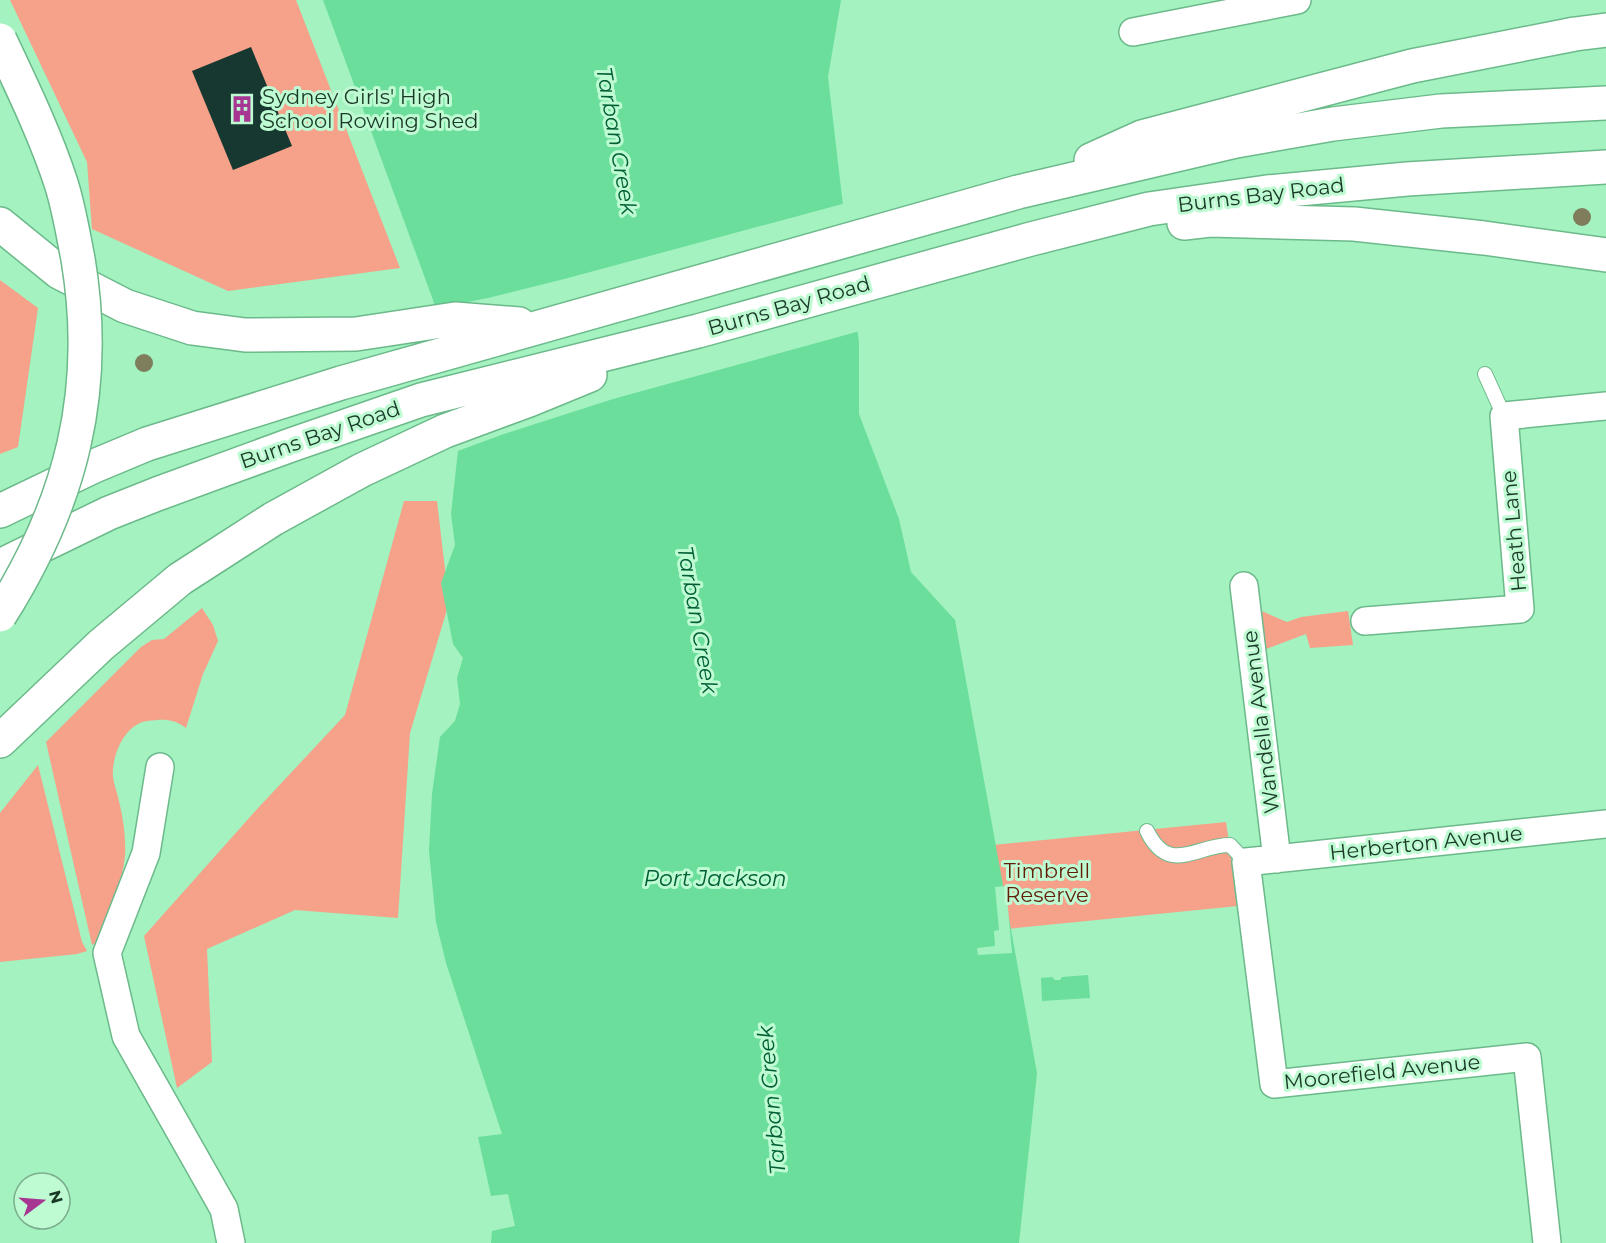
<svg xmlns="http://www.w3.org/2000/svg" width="1606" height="1243" viewBox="0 0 1606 1243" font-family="Montserrat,sans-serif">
<rect width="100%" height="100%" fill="#a3f2c0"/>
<path fill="#f6a18a" d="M10 0H296L400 268 228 291 92 229 87 162Z
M0 280 38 308 18 447 0 454Z
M404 501H437L449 603 410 733 398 918 295 910 207 949 212 1062 177 1088 144 936 259 807 345 715Z
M202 608 213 625 218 641 203 674 186 728C172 718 164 719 147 721 126 724 114 751 113 770 112 780 116 788 118 797 123 817 126 836 125 856 122 886 107 916 96 943L92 945 46 742 141 647 152 640 164 639Z
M1257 609 1287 622 1301 617 1348 611 1353 645 1310 648 1306 634 1261 651Z
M38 765 82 942 87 951 77 954 0 962V813Z
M1226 822 1238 906 1007 929 993 845Z"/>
<path fill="#6ade9a" d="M323 0H841L828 77 859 343V414L899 519 911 572 955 620 1037 1073 1019 1243H491L492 1231 515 1226 508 1194 491 1196 478 1137 502 1134 446 963 436 922 429 851 432 794 440 737 455 721 460 704 457 678 463 658 453 644 441 583 455 545 451 514 459 442 446 353 433 300Z
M1088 975 1090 998 1042 1001 1041 978 1052 977 1055 980H1060L1062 977Z"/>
<path fill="#a3f2c0" d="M846 203 860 331 613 399 504 434 455 452 456 442 452 410 443 354 432 309 488 298 568 278Z
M1006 886 1012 953 978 955 977 948 995 946 994 931 999 930 995 887Z"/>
<path fill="#173830" d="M251 47 292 146 233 170 192 71Z"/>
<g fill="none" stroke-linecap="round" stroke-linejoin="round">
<defs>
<path id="service" d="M1485 374 1504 416
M1147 831C1169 876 1196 845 1230 845L1246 862"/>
<path id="minor" d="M1133 32 1297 0
M1244 586 1277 859
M1365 621 1520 609 1504 416 1606 406
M160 767 146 853 107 953 126 1036 224 1209 231 1243
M1547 1243 1527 1057 1274 1084 1246 862 1606 824"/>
<path id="primary" d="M1091 160 1142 137 1412 66 1575 34 1606 30
M1184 223 1210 220 1354 224 1484 238 1606 255
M0 224 59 272 125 306 192 328 245 335 356 334 455 319 519 324
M0 511 92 467 147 444 341 383 1018 192 1236 141 1333 124 1441 111 1606 103
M0 566 109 513 157 494 291 445 421 400 698 331 1031 239 1149 209 1267 192 1407 179 1606 167
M0 741 101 645 180 579 273 519 362 470 445 431 529 400 590 375"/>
</defs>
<use href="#service" stroke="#6cb98a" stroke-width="16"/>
<use href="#minor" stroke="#6cb98a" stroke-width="30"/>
<use href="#primary" stroke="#6cb98a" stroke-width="36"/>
<use href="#service" stroke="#fff" stroke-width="14"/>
<use href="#minor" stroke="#fff" stroke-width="27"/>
<use href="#primary" stroke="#fff" stroke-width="33"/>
<defs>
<path id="trunk-bridge" d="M0 40C22 87 45 134 61 183 69 208 73 234 78 259 100 391 71 503 0 615"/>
</defs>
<use href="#trunk-bridge" stroke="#6cb98a" stroke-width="36" stroke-linecap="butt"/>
<use href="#trunk-bridge" stroke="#fff" stroke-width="33"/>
</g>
<g fill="#7f7d5b">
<circle cx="1582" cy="217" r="9"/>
<circle cx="144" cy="363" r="9"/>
</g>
<defs>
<symbol id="building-bare" viewBox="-9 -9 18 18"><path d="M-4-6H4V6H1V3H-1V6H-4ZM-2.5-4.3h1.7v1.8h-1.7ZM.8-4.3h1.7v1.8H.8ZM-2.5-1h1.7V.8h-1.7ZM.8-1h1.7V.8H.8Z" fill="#a63692" stroke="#befbd3" stroke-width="2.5" paint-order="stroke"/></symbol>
</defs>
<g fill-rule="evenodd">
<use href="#building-bare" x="223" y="90" width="38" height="38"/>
</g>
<g text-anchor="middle" stroke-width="6" stroke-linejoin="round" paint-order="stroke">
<g font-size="21" fill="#1a3a27" stroke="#befbd3" text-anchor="start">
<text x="262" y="104">Sydney Girls' High<tspan x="262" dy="24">School Rowing Shed</tspan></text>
</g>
<g font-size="21" fill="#1a3a27" stroke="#befbd3">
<text transform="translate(1261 195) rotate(-7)" y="7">Burns Bay Road</text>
<text transform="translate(789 306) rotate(-16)" y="7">Burns Bay Road</text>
<text transform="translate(320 435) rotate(-19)" y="7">Burns Bay Road</text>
<text transform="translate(1514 531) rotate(-95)" y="7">Heath Lane</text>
<text transform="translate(1261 722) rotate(-97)" y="7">Wandella Avenue</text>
<text transform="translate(1426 843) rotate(-6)" y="7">Herberton Avenue</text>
<text transform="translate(1382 1072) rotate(-6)" y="7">Moorefield Avenue</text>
</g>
<g font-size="21" fill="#621d09" stroke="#befbd3">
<text x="1047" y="878">Timbrell<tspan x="1047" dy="24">Reserve</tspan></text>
</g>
<g font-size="22" font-style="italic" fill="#005e35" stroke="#befbd3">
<text transform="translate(617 141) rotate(80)" y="8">Tarban Creek</text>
<text transform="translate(698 620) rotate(80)" y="8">Tarban Creek</text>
<text x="715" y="886">Port Jackson</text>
<text transform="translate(771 1100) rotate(-95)" y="8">Tarban Creek</text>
</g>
</g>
<g transform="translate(42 1201) rotate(74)"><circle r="28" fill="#befbd3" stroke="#7cae8e" stroke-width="1.5"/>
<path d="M0-4.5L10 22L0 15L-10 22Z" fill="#a63692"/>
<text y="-9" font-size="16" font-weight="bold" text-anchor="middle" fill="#1a3a27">N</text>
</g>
</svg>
